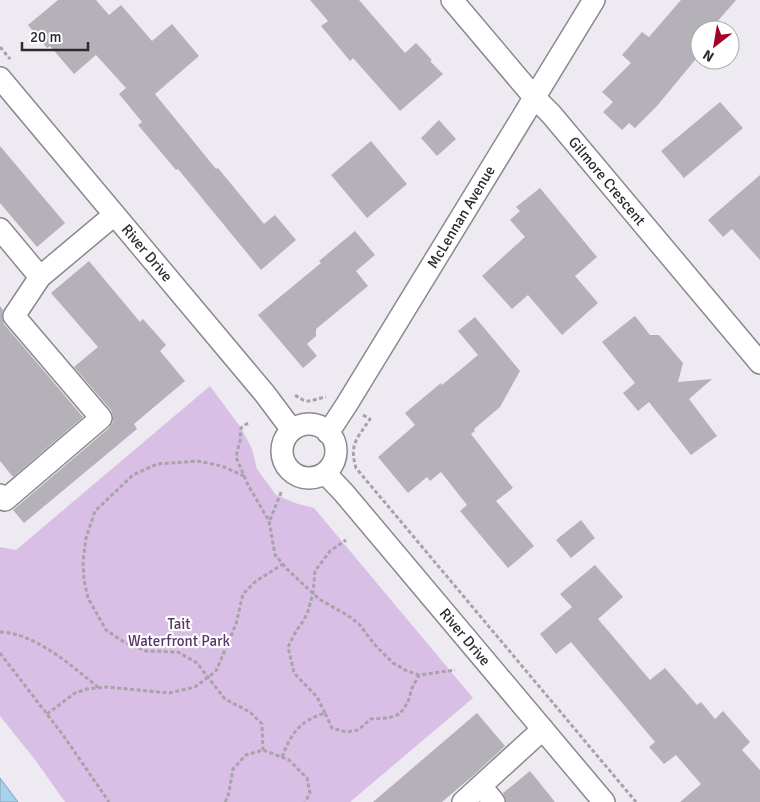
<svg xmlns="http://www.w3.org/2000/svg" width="760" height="802" viewBox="0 0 760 802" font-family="Signika,sans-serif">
<rect width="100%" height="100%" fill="#eeeaf1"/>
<path fill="#d9bfe5" d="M210 386 241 428 252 449 257 469 276 495 295 503 314 508 473 698 350 802H65L36 761 0 716V547L16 550Z"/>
<path fill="#a7d2ed" stroke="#82a0b4" d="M0 778 18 802H0Z"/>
<path fill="#b5b1b8" d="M58 0H96L109 15 121 5 152 41 172 24 199 56 155 94 216 169 218 168 264 224 275 215 296 240 261 270 178 169 176 170 138 125 142 122 119 94 126 88 96 55 74 74 50 46 47 48 28 25Z
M310 0H359L405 53 416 43 432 60 430 61 443 74 400 111 353 58 350 61 321 26 328 21Z
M681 0H736L710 30H700V54L657 106 635 128 629 123 622 130 603 112 613 102 602 92 631 63 622 55 642 32 649 37Z
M720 102 743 128 684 178 661 151Z
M439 120 456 139 437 156 421 138Z
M371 141 407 184 367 218 331 175Z
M0 146 65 223 37 247 0 203Z
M760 175V260L732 229 723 237 708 220Z
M540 188 597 257 575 276 598 303 562 335 528 295 512 309 482 276 525 237 510 220 520 211 516 207Z
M355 231 375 255 356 271 368 286 316 329V336L307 344 317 356 303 368 258 315 321 263 319 261Z
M89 261 140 322 143 319 166 345 160 351 185 381 134 424 137 429 24 523 13 510 109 428 113 422V415L111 410 74 367 98 347 51 293Z
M0 306 3 310 2 317 4 324 83 417 13 477 0 461Z
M635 316 650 335H659L683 363 678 382 712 379 689 399 717 436 691 455 649 402 638 411 623 393 635 383 602 342Z
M475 317 520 371 500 407 474 429 475 431 471 434 513 488 496 501 534 546 508 568 460 511 467 505 441 472 430 481 427 477 408 493 378 457 415 425 405 413 441 383 442 385 478 355 458 331Z
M581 520 595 538 571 558 556 540Z
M595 565 623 597 598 619 650 680 665 668 697 705 701 702 715 719 723 711 750 742 742 750 760 770V802H680L701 784 676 755 664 764 649 747 655 742 571 642 556 654 540 634 572 607 560 594Z
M477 713 505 746 475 774 442 802H373Z
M530 771 555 802H506V800L503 793Z"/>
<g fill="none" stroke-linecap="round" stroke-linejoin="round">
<defs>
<path id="minor" d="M452 0 534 97 551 114 760 363
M0 78 265 394 292 430
M0 229 40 277
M282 451a27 27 0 1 1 54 0a27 27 0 1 1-54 0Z
M328 433 347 404 594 0
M325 473 344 493 604 802
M0 495 5 500 101 418 14 316 40 277 114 215
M481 786 494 802
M463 802 543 729"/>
</defs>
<use href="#minor" stroke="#8c888e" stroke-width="24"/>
<path stroke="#a7a3a9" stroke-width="3" stroke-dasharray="4 2.5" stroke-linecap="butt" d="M0 47 10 59
M295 395C310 406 311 399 326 397
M363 415 370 419C357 439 349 444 356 468L636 802
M248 423 241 428 240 441 236 457 248 485 269 521 275 555 288 570 319 599 347 615 359 624 375 645 393 663 407 671 419 675
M244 476 222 466 197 461 157 464 133 475 95 511 86 538 83 561 84 580 88 598 106 630 124 642 146 651 178 652 197 663 225 699 250 712 262 724 263 750
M270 520 282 490
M0 632C35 633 72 666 99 688
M0 653 63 735 109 802
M325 713 317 697 294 673 288 647 296 631 304 620 308 611 313 593 315 571 330 551 346 540
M47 714 75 693 87 689 107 687 169 693 195 687 216 671 236 624 243 594 256 581 283 564
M282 757C291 734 299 721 325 713L332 728 346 732 358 730 371 719 388 718 400 714 408 702 412 688 419 675 455 670
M225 802 228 797 233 769 246 755 263 750 289 760 307 778 310 793 305 802"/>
<use href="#minor" stroke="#fff" stroke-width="21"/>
</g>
<g text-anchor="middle" stroke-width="4.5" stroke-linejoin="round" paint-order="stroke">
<g font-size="15" fill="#2d2b2e" stroke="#fff">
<text transform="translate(607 181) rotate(50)" y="5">Gilmore Crescent</text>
<text transform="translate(461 217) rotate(-59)" y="5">McLennan Avenue</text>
<text transform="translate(147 253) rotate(50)" y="5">River Drive</text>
<text transform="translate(465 637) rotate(50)" y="5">River Drive</text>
</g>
<g font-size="15" fill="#583667" stroke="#fff">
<text x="179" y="629">Tait<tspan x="179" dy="17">Waterfront Park</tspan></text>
</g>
</g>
<g transform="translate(715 45) rotate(211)"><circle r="24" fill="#ffffff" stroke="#abaaab"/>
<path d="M0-4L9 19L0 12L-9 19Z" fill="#a20225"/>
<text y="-8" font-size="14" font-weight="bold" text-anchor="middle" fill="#2d2b2e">N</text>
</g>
<path d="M22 42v8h66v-8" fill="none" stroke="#2d2b2e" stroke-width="2.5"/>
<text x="30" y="42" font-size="15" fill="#2d2b2e" stroke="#ffffff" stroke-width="4" paint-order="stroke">20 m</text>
</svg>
